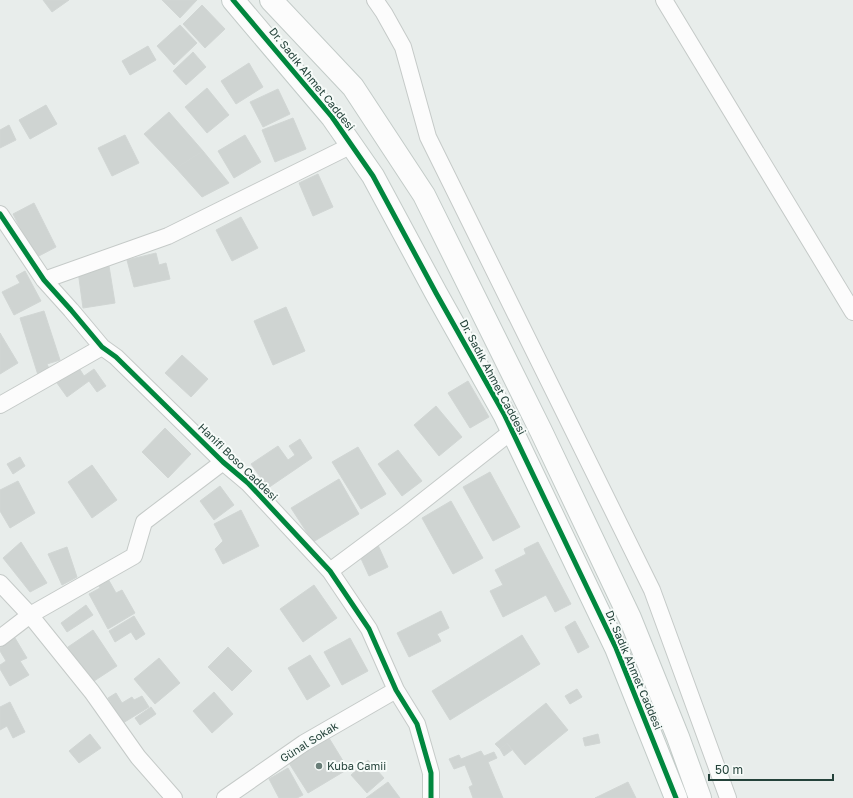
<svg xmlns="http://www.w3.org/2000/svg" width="853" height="798" viewBox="0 0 853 798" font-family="'Golos Text',sans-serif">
<rect width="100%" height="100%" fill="#e8edeb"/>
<path fill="#cfd4d2" stroke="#d1d6d4" d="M43 0H69L52 12Z
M162 0H197L180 18Z
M202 5 225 29 205 48 183 24Z
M180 25 197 43 174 65 157 46Z
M148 46 156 60 130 75 122 61Z
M193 52 206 67 186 85 173 71Z
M249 63 263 87 236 104 221 81Z
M207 88 229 115 207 133 185 107Z
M278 89 290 114 263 127 250 102Z
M46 105 57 124 30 139 19 120Z
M169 112 203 151 176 168 144 134Z
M293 118 306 149 275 162 262 130Z
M9 125 16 140 0 148V130Z
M125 135 139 163 112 176 98 148Z
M245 135 261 162 234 178 218 151Z
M203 151 229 183 202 197 176 168Z
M318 174 333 207 313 216 299 183Z
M34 203 56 247 35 258 13 214Z
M241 217 258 248 232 261 216 230Z
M156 253 159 265 166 263 170 279 134 287 127 260Z
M109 266 115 303 83 308 78 271Z
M25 271 41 301 14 315 2 292 20 283 16 276Z
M286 307 305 351 273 365 254 321Z
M44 311 60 360 47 364 50 371 38 375 20 318Z
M0 333 18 363 0 374Z
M182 355 208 379 191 397 165 373Z
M79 368 84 376 94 369 106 386 97 392 89 381 67 397 57 383Z
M468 381 489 417 470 428 448 393Z
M436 406 462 437 439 456 414 425Z
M165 428 191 454 168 478 142 452Z
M300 439 312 458 268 488 251 464 278 446 288 460 295 455 289 446Z
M358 447 386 494 361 509 332 462Z
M398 450 422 481 402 496 378 464Z
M20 457 25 466 13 474 7 464Z
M92 465 117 500 92 518 68 482Z
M490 472 520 527 493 541 463 487Z
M339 479 359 514 313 542 291 508Z
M18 481 35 513 10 528 0 511V490Z
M220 486 234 505 214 520 200 501Z
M451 501 483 558 453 574 422 518Z
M241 510 259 546 223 564 215 549 223 541 214 524Z
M21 542 47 583 30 592 3 558Z
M538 542 571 604 555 612 546 595 503 617 490 591 503 585 495 570 526 554 524 549Z
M377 543 388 567 369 576 358 552Z
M67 547 77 577 62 585 48 554Z
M107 577 116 593 122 590 135 613 108 629 89 594 100 588 97 583Z
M314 585 337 618 303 642 280 609Z
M86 605 93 615 67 632 61 623Z
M441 611 449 628 437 634 441 641 409 657 397 633Z
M134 616 145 634 136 640 131 632 115 642 109 631Z
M575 621 589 647 578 653 565 627Z
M93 630 117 666 91 683 68 647Z
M522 635 540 664 450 720 432 691Z
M15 638 27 658 20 661 29 675 10 686 0 669V665L6 661 0 651V648Z
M350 638 368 671 342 685 324 652Z
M228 647 252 671 232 691 208 667Z
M310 655 330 686 307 700 288 668Z
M159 658 180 683 155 704 134 679Z
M577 689 582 697 570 704 565 696Z
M214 692 233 714 212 733 193 711Z
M116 693 122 703 132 697 134 700 142 696 149 707 123 723 108 698Z
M10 702 25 732 13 738 7 726 0 730V707Z
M546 703 568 730 525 765 507 743 500 749 495 744Z
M151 707 156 714 140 725 135 718Z
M90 734 101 748 79 763 69 751Z
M598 734 600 743 585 746 583 738Z
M329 738 348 769 308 793 289 763Z
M507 743 512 750 504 756 500 749Z
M481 751 484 756 494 752 497 758 488 762 503 798H473L469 787 473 785 465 765 454 769 449 759 459 755 461 759Z
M368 760 384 778 367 793 351 775Z
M288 768 303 795 297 798H279L269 779Z
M388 782 400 798H366Z
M628 782 636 798H595Z"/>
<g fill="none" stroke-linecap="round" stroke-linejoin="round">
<defs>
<path id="street" d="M375 0 384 13 403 47 428 137 652 590 728 798
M664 0 853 312
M0 214 44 280 71 310 102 347 116 357 223 462 248 483 330 571 369 629 396 690 417 724 431 773V798
M44 280 168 236 352 145
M0 405 102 347
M330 571 404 516 512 431
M0 583 30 615 92 692 138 757 174 798
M0 638 30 615 134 556 144 522 223 462
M225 798 304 743 396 690"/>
<path id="secondary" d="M233 0 332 117 373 176 436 293 504 414 616 648 676 798
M271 0 353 87 424 195 541 431 630 618 678 737 700 798"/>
</defs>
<use href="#street" stroke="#c5cac8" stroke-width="18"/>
<use href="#secondary" stroke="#c3cbc8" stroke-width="24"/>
<use href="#street" stroke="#fcfcfc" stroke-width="16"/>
<use href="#secondary" stroke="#fcfcfc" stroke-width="22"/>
<defs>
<path id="cycleway" d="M233 0 332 117 373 176 436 293 504 414 616 648 676 798
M0 214 44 280 71 310 102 347 116 357 223 462 248 483 330 571 369 629 396 690 417 724 431 773V798"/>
</defs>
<use href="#cycleway" stroke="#f7fbf9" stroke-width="8"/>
<use href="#cycleway" stroke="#00873e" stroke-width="5"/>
</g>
<circle fill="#697e78" stroke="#f7fbf9" stroke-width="1.5" cx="319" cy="766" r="4"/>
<g text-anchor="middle" stroke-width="4" stroke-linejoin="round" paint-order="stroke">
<g font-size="11" fill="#24423a" stroke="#f7fbf9">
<text transform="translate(312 79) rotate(51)" y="4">Dr. Sadık Ahmet Caddesi</text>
<text transform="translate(493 377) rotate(62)" y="4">Dr. Sadık Ahmet Caddesi</text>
<text transform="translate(238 462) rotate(44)" y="4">Hanifi Boso Caddesi</text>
<text transform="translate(634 670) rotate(67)" y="4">Dr. Sadık Ahmet Caddesi</text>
<text transform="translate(309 742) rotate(-32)" y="4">Günal Sokak</text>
</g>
<g font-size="11" fill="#24423a" stroke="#f7fbf9" text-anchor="start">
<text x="327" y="770">Kuba Camii</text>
</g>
</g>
<path d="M709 774v6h124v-6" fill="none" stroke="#24423a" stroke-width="2"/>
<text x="715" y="774" font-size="12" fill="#24423a" stroke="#f7fbf9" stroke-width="3" paint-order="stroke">50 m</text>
</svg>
